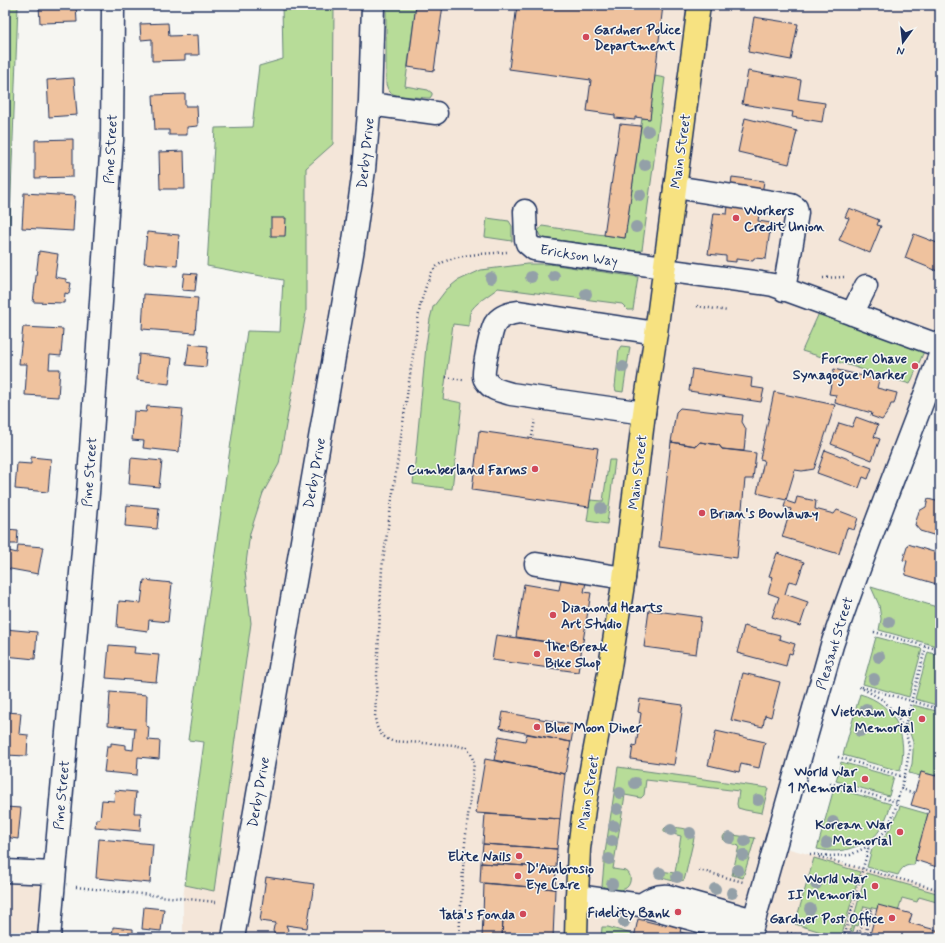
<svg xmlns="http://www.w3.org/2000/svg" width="945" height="943" viewBox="0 0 945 943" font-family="Mynerve,sans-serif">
<rect width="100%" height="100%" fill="#f6f6f2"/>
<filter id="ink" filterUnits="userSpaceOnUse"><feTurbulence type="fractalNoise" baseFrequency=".025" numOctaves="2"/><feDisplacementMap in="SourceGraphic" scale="8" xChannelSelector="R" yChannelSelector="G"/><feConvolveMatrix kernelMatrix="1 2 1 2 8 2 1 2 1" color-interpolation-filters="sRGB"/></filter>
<g filter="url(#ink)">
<path fill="#f4e6d9" d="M282 5H940V355L775 845 940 890V938H183V898L204 742 188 740 247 331 280 332 283 280 207 266 215 128 252 127 259 66 283 59Z
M5 871 54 874 49 938H5Z"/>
<path fill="#b7dc98" stroke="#69867b" d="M5 5H18L5 352Z
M282 5H334L333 144 306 168V313L279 464 263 493 250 533 245 571 251 623 214 891 185 885 204 742 188 740 247 331 280 332 283 280 207 266 215 128 252 127 259 66 283 59Z
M386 5H416L405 86 428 90 432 93V95L430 98H427C419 97 397 97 391 93 388 91 387 87 386 84Z
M655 76 665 78 642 250 638 251H635L544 238 540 236 538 231 542 226 625 238 642 118 649 119Z
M487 218 509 221 512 226V241L485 237Z
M527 264H549L638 277 633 310H628L622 304 498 288C491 294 473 304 470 313 469 317 469 322 469 326L453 324 443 399 462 403 452 489 413 484 426 346 430 319 433 307 446 290 457 281 481 270Z
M819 313 925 349 910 384 802 351Z
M621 346 630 347 623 392 616 391 615 387 619 349Z
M609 460H615L607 524 587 521 590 500 603 501Z
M871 587 940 608V647L879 630 881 619 879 605Z
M876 637 922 649 909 697 863 684Z
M928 652 940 656V706L915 699Z
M860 694C896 704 909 737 900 771L843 755Z
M913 705 940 712V761L936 776 921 772 920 776 909 773 912 764 913 752V742L907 725Z
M841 762 894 777 889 796 836 781Z
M618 767 768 788 762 813 745 810 738 808 737 804 739 791 646 780 644 795 641 798 625 795 613 869C617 870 622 870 626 871 633 874 631 887 624 889 618 892 609 889 602 886L605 853Z
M834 788 891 804C887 817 881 833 869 841 865 843 861 845 857 846 843 852 831 852 817 849Z
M900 806 928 814 914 865C905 865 902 867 898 875L867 867 872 849C887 838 894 823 900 806Z
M666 827C675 828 693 826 694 838L685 877 684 880C675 883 667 879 658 877L657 874V872L660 871 675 873 681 836 664 832V829Z
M725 834 755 838 743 878 732 875 739 846 724 841 723 837Z
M814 858 860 872 841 938 795 924Z
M866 873 940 894V903L919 897 917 902 902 898 898 911 877 909 864 906 858 926 855 925 853 932 850 931Z
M602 927H608L635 935 634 938H601Z"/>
<path fill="#efc29e" stroke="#1b2f5e" d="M39 5H76L77 22 40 23Z
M416 5H443L434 71 408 67Z
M517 5H663L650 119 635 117V120L615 118V115L587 111 591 80 509 69Z
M754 17 798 24 791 60 748 52Z
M168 23 169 36 198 35 199 55H185V60L152 61V39L141 40 140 24Z
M748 71 801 80 798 99 825 103 822 122 792 117 793 112 742 104Z
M74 78 77 115 49 117 47 80Z
M185 94V106H197L198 126 187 127V135H169V130H155L153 95Z
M745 118 797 131 789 164 738 152Z
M620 124 641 126 625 238 604 235Z
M73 139V177L35 178V140Z
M184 151 185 189H160L159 152Z
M732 177 764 181 758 221 771 223 766 259 754 258 753 261 736 259V262L726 261V256L708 254 714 213 727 214Z
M24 193 75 196 73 231 22 228Z
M849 208 879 220 877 225 881 226 870 253 839 240 849 218 845 217Z
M271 218H286L285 236H271Z
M147 232 179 235 177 266 144 263Z
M914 234 940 244V272L905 258Z
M39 251 58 254 55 277 66 279V282L71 283 69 294 65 293 64 303 33 302Z
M184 273 197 274 195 291 182 290Z
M144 294 198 298 195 333 142 329Z
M23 327 63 329 61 356 50 355 49 369H60L58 397 25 395 27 364H19Z
M189 344 208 346 206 367 186 365Z
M139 354 172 358 169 384 137 380Z
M692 369 752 378 751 387 764 389 761 402 689 391Z
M834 369 879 380 877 388 897 393 894 404H891L888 412 882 420 871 416 872 413 835 403 836 395 829 394Z
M774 392 835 405 814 469 802 471 795 470 786 500 757 493 764 460 760 459Z
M147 406 183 409 179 452 143 448 144 441 132 440 134 411 146 412Z
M680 408 743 415 742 422 746 429 744 451 722 449 719 445 700 442 696 446 671 442 676 412Z
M856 417 878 425 874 437 880 439 872 460 831 444 839 423 852 427Z
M479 431 598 448 589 507 472 490Z
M671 442 696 446 700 442 719 445 722 449 756 453 753 479H745L737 558 659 547Z
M825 450 872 468 868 479 863 477 859 488 817 473Z
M31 457 51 459 48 492 15 489 17 463 31 464Z
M131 458 162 461 159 487 129 484Z
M797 497 816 501 815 509 834 514 837 510 858 518 854 530 847 528 839 554 782 537 791 509 784 507 786 501 795 504Z
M928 499 940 502V537L920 531 915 525 919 511 926 507Z
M127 505 159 508 157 529 125 526Z
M5 529 18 530 17 544H5Z
M908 544 940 554V585L906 575 905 569 907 561 903 560Z
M18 545 43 547 38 574 5 568V550L17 553Z
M777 553 804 562 797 583 789 581 785 594 808 602 800 626 772 617 779 597 768 593 773 577 769 576Z
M562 574 587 577 584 592 591 593 582 647 516 637 524 584 559 590Z
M144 580 172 583 168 622 149 620 148 631 117 627 119 601 141 603Z
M649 610 701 617 696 654 644 647Z
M744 626 780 635 779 639 795 644 792 654 789 653 786 666 737 653Z
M5 629 37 632 35 659 5 656Z
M496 635 582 647 578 672 492 660Z
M109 645 135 647 134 653 159 655 156 682 106 678Z
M743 673 780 682 771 717 765 715 763 727 731 720Z
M110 692 147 695 146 726 149 727 148 740 160 741 159 759 138 757 137 775 104 772 107 746H111V743L126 745V749L133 750 135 728 108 725Z
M640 699 683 705 674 765 631 759 633 745 636 746 641 713 638 712Z
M5 712 21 713 19 734 28 735 27 756 5 755Z
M503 712 574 725 571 742 500 728Z
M716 731 765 742 759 768 741 764 739 772 708 765Z
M527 734 571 742 565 774 494 760 499 736 525 741Z
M485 759 565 774 560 819 476 813Z
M940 761V868L915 860 929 810 911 805 921 772 936 776Z
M115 790 136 792 134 813H141L140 831 95 827 96 819H100L102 800 114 801Z
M5 807 21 808 18 839 5 837Z
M485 814 560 819 557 849 483 844Z
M99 839 153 844 150 883 96 878Z
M483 844 557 849 556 868 481 863Z
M481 863 556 868 555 889 480 883Z
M266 877 314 884 307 928 286 925 288 930 286 934 282 937H280L275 935 273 931 274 926 276 923 260 921Z
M484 883 555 889 553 938H502L503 918 483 917Z
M673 899 688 904 680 932 705 938H634L638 919 666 926Z
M878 905 912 914 909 923 940 931V938H869Z
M144 907 164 909 161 931 142 929Z
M483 917 503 918 502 938H482Z
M113 927 133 929V938H112Z"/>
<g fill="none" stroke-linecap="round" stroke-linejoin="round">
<defs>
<path id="minor" d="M370 104 436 113
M675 187 791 205 796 208 797 213 784 290
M525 211 526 239 527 243 534 249 664 267
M664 270 761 283 773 285 940 346
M852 314 866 286
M644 413 511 394C502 391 492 390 487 382 485 380 484 378 484 376 483 370 491 330 495 324 500 316 510 313 519 312L656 333
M536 564 624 578
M5 871 54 873
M577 896 641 905 750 935
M641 905C650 899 657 895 668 896L754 920
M49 938 88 493 112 140 113 5
M233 938 353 248 364 170 370 101 373 5
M749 938 832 645C865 547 904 452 940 355"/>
<path id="major" d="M576 938 577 896 579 849 584 809 592 764 609 673 624 578 644 413 656 333 699 5"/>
</defs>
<use href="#minor" stroke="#1b2f5e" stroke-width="25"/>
<use href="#major" stroke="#1b2f5e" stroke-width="25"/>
<path stroke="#1b2f5e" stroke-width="2.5" stroke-dasharray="1 3" stroke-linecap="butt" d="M823 278 844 277
M697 306 728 311
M446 377 463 380
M532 436 535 420
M874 632 940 650
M862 687 940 709
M904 729 926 646
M838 757 904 777
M830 783 897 802
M901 789 915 793
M810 854 830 856 850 855 873 844 886 830 894 813 897 802 905 774 909 753V745L906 734 897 716 883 700 858 686
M819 857 940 890
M699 870 743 882
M76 887 216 902
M787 932 809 938
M459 938 464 852 474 763 471 754 467 748 454 745 392 741C380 736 377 730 375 718L382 568 420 306C423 296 428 276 435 268 450 253 487 254 507 252
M844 938 869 846
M854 938 856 931 860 932 866 909 872 910 864 938"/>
<use href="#minor" stroke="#f6f6f2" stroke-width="22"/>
<use href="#major" stroke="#f7e281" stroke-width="22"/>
</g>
<g fill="#93a0a8">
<circle cx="648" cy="131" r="6"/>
<circle cx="645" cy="165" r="6"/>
<circle cx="640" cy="195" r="6"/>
<circle cx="636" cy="227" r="6"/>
<circle cx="554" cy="276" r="6"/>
<circle cx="531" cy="277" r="6"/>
<circle cx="491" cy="278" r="6"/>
<circle cx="586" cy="294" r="6"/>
<circle cx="623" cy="367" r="6"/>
<circle cx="601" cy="508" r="6"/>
<circle cx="889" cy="622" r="6"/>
<circle cx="879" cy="657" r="6"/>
<circle cx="874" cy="679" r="6"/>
<circle cx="866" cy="709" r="6"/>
<circle cx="860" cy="731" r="6"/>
<circle cx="635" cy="783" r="6"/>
<circle cx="620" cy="793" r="6"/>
<circle cx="758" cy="800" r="6"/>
<circle cx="617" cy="809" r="6"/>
<circle cx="833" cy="822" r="6"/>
<circle cx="614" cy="826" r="6"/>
<circle cx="671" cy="830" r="6"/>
<circle cx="690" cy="833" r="6"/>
<circle cx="730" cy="838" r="6"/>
<circle cx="612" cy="841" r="6"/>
<circle cx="745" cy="841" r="6"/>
<circle cx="827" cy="843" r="6"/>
<circle cx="743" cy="855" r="6"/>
<circle cx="609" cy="859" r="6"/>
<circle cx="738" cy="870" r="6"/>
<circle cx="660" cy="873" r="6"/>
<circle cx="677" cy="877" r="6"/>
<circle cx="612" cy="884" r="6"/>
<circle cx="816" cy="884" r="6"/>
<circle cx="715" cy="889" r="6"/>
<circle cx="732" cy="893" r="6"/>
<circle cx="810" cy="909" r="6"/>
<circle cx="624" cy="922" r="6"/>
</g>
</g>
<g fill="#d1495b" stroke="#f6f6f2" stroke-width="1.5">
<circle cx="586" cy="37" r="4"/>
<circle cx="736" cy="218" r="4"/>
<circle cx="915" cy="366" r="4"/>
<circle cx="535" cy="469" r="4"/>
<circle cx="702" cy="513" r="4"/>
<circle cx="553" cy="615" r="4"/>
<circle cx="537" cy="654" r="4"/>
<circle cx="922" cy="719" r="4"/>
<circle cx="537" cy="727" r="4"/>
<circle cx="865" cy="779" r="4"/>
<circle cx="900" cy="832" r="4"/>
<circle cx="519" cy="856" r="4"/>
<circle cx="518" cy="876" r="4"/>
<circle cx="875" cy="886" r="4"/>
<circle cx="678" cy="912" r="4"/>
<circle cx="523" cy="914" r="4"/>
<circle cx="892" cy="918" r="4"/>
</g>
<g text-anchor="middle" stroke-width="3" stroke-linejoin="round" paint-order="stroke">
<g font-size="14" font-weight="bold" fill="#1b2f5e" stroke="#f6f6f2" text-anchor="end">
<text x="594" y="34" text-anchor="start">Gardner Police<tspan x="594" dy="16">Department</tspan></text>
<text x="744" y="215" text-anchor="start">Workers<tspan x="744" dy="16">Credit Union</tspan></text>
<text x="907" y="363">Former Ohave<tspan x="907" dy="16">Synagogue Marker</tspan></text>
<text x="527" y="474">Cumberland Farms</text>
<text x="710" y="518" text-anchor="start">Brian's Bowlaway</text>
<text x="561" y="612" text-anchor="start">Diamond Hearts<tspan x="561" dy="16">Art Studio</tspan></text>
<text x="545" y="651" text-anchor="start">The Break<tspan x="545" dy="16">Bike Shop</tspan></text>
<text x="914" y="716">Vietnam War<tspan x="914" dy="16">Memorial</tspan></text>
<text x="545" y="732" text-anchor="start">Blue Moon Diner</text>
<text x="857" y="776">World War<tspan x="857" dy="16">1 Memorial</tspan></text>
<text x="892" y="829">Korean War<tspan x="892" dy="16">Memorial</tspan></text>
<text x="511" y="861">Elite Nails</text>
<text x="526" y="873" text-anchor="start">D'Ambrosio<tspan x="526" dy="16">Eye Care</tspan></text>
<text x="867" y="883">World War<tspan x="867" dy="16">II Memorial</tspan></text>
<text x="670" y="917">Fidelity Bank</text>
<text x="515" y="919">Tata's Fonda</text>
<text x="884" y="923">Gardner Post Office</text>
</g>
<g font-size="14" fill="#1b2f5e" stroke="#f6f6f2">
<text transform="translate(110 149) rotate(-87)" y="5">Pine Street</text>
<text transform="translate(680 151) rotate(-82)" y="5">Main Street</text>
<text transform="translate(365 153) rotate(-84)" y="5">Derby Drive</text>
<text transform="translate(579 255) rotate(9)" y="5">Erickson Way</text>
<text transform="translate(89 472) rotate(-86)" y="5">Pine Street</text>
<text transform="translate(637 472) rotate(-83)" y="5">Main Street</text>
<text transform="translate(314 473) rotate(-80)" y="5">Derby Drive</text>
<text transform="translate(834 643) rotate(-73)" y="5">Pleasant Street</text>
<text transform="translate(258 792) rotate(-80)" y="5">Derby Drive</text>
<text transform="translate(588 792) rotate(-81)" y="5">Main Street</text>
<text transform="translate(61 795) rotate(-85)" y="5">Pine Street</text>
</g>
</g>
<rect width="945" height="943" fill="none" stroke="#f6f6f2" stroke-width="20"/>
<rect x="10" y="10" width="925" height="923" fill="none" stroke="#1b2f5e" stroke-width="1.5" filter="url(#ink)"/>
<g transform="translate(903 42) rotate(195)" stroke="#f6f6f2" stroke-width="3" paint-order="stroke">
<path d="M0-3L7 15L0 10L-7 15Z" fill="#1b2f5e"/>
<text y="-6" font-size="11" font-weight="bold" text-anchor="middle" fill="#1b2f5e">N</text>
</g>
</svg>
